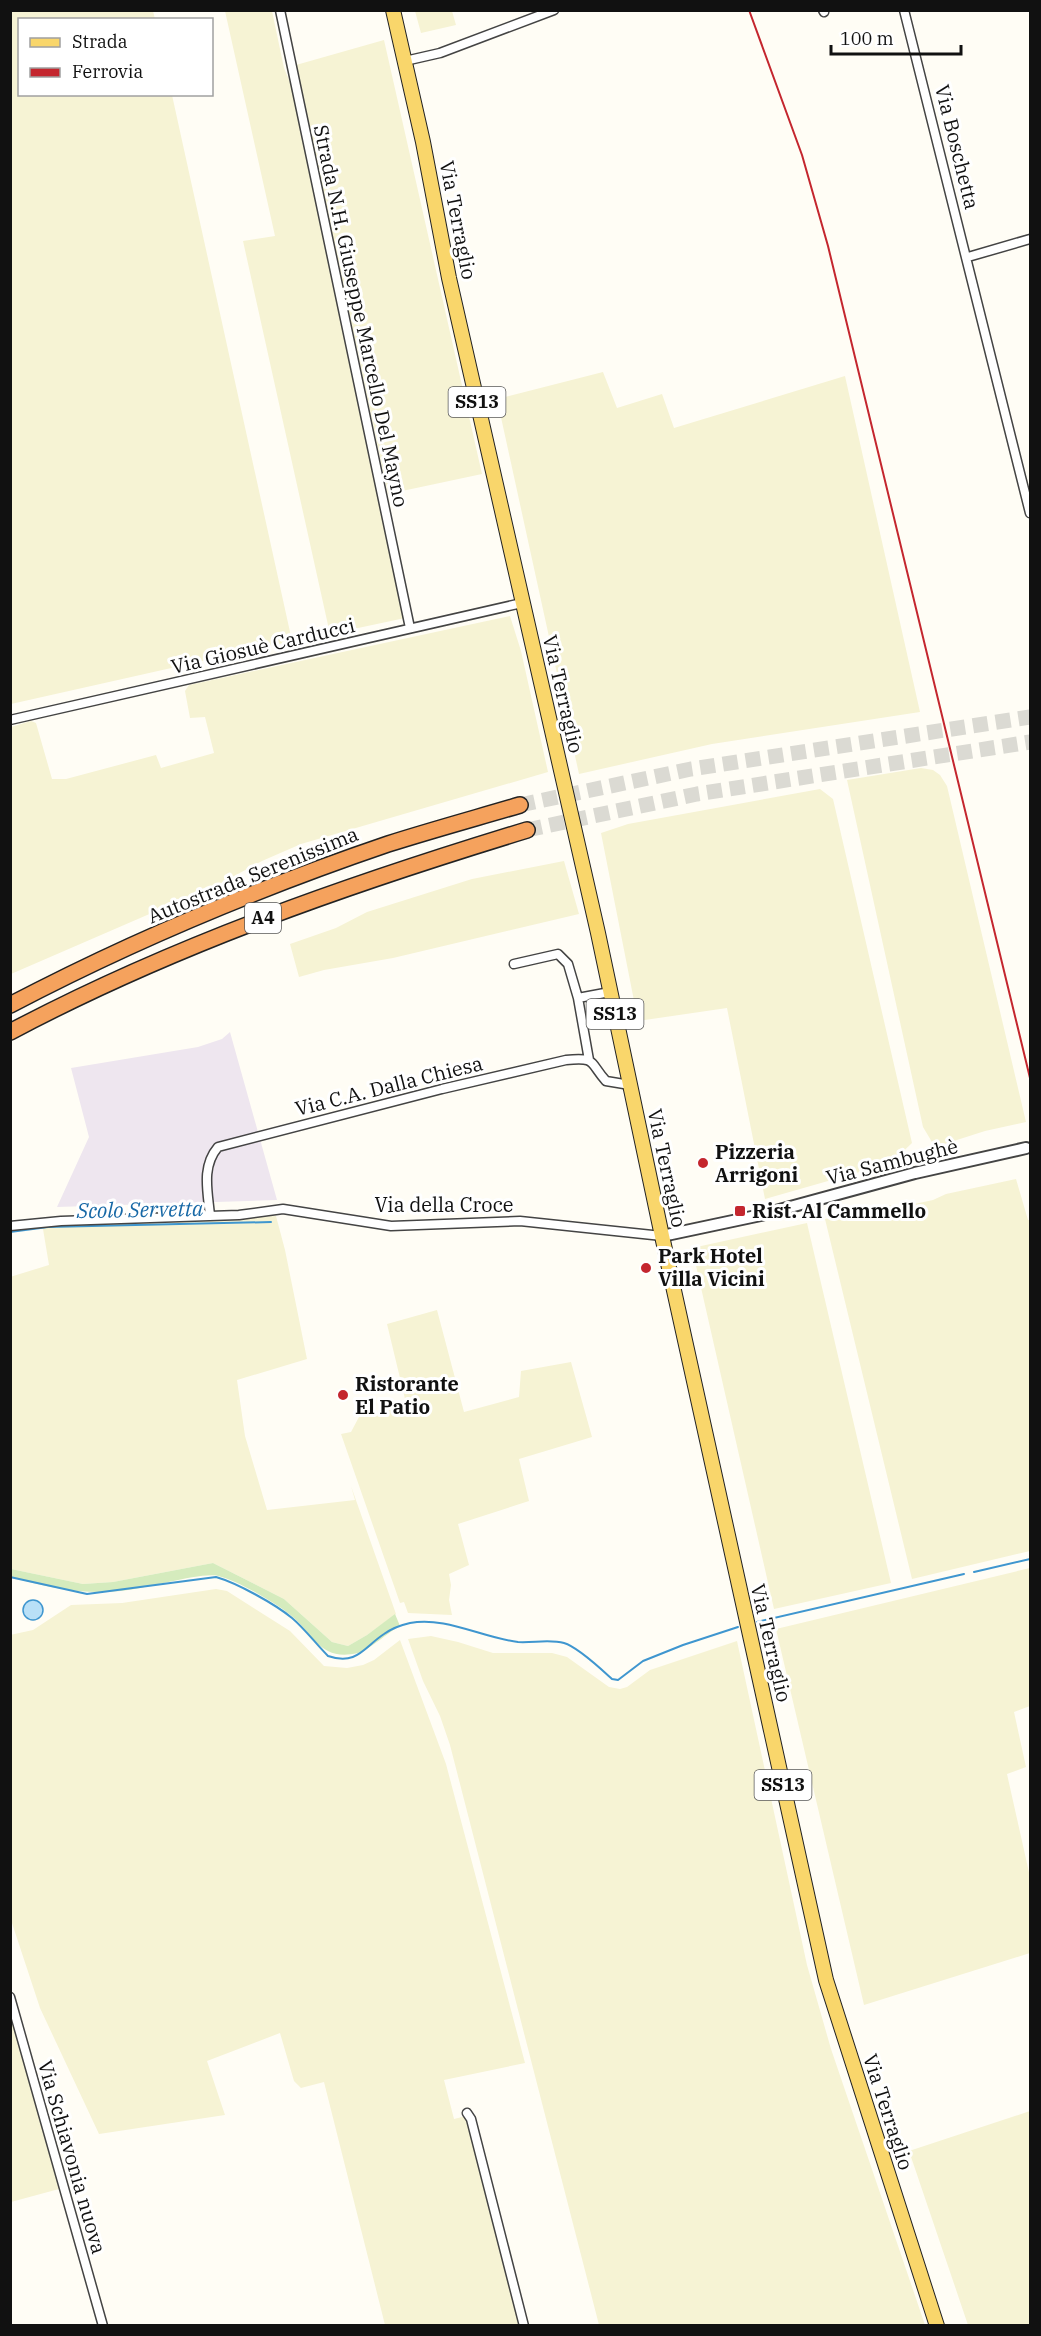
<svg xmlns="http://www.w3.org/2000/svg" width="1041" height="2336" viewBox="0 0 1041 2336" font-family="'IBM Plex Serif',serif">
<rect width="100%" height="100%" fill="#fffdf5"/>
<path fill="#eee6ef" d="M230 1032 277 1200 57 1207 89 1137 71 1068 198 1047 222 1039Z"/>
<path fill="#f6f3d4" d="M10 11H153L155 19 20 20V94L172 95 292 641 11 704Z
M225 11H272L284 68 292 87 405 618 330 634 243 241 275 236Z
M415 11H452L456 25 421 33Z
M384 40 482 474 388 494 296 65Z
M603 372 617 408 662 394 674 428 845 376 920 712 712 744 579 774 497 399Z
M510 616 521 651 548 772 301 844 262 861 221 883 11 974V727L31 721 36 723 52 779H66L156 755 161 768 214 753 205 717 190 718 185 691 189 685Z
M921 768 933 770 940 775 947 786 1026 1122 985 1131 935 1147 923 1127 847 780Z
M820 789 833 799 912 1143 891 1163 765 1199 727 1008 638 1021 601 833 628 824Z
M564 861 579 914 393 958 324 970 299 977 290 944 336 928 367 912 472 879Z
M1016 1179 1028 1220H1030V1551L912 1579 825 1219 887 1205 905 1206 933 1200 946 1194Z
M276 1216 285 1250 307 1359 237 1380 245 1436 267 1510 355 1500 351 1486 396 1614 367 1635 348 1646 332 1642 284 1599 213 1563 113 1582 83 1584 11 1569 10 1277 49 1265 42 1223Z
M807 1223 891 1583 774 1609 692 1248Z
M437 1310 464 1412 519 1397 521 1371 571 1362 592 1437 519 1459 529 1501 458 1524 469 1565 449 1574 451 1585 449 1600 452 1615 408 1613 404 1602 400 1603 341 1434 351 1432 359 1417 406 1403 387 1324Z
M1030 1568V1706L1014 1712 1026 1767 1007 1774 1030 1877V1953L864 2005 776 1629Z
M216 1589 227 1591 290 1631 324 1666 347 1668 363 1665 374 1660 400 1640 446 1764 525 2063 444 2080 454 2119 466 2116 468 2123 520 2325H385L324 2082 301 2088 294 2081 280 2033 207 2061 225 2115 99 2134 40 2008 11 1920 10 1635 33 1630 71 1605 122 1603Z
M431 1636 458 1642 493 1653H552L567 1657 609 1687 620 1689 627 1687 650 1670 737 1641 807 1965 831 2049 925 2325H599L450 1745 440 1716 423 1681 408 1639Z
M11 2017 59 2189 11 2202H10Z
M1030 2111V2325H968L909 2151Z"/>
<path fill="#d5ebbd" d="M213 1563 284 1599 332 1642 348 1646 367 1635 395 1614 400 1626C387 1633 369 1650 358 1653 321 1661 316 1638 294 1618 280 1605 237 1580 218 1576 202 1572 148 1588 128 1590 88 1596 49 1588 11 1577V1569L83 1584 113 1582Z"/>
<path fill="#b9e0f7" stroke="#3f96cf" stroke-width="1.5" d="M23 1610a10 10 0 1 1 20 0a10 10 0 1 1-20 0Z"/>
<g fill="none" stroke-linecap="round" stroke-linejoin="round">
<path stroke="#3f96cf" stroke-width="2" d="M1029 10 1030 12
M10 1232 48 1227 271 1222
M974 1572 1030 1559
M10 1577 87 1594 216 1577C237 1583 275 1604 292 1618 305 1629 316 1644 328 1656 357 1666 364 1647 384 1634 391 1629 401 1625 410 1623 445 1616 483 1638 518 1642 533 1643 550 1639 564 1643 578 1647 601 1669 612 1679L618 1680 643 1661 683 1645 738 1627
M757 1622 964 1574"/>
<path stroke="#dbdad3" stroke-width="15" stroke-dasharray="15 8" stroke-linecap="butt" d="M520 805 691 769 1030 717
M527 830 697 794 1030 742"/>
<defs>
<path id="minor" d="M280 10 410 628
M823 10 824 12
M904 10 1030 513
M405 61 440 53 554 10
M968 257 1030 239
M10 720 522 603
M514 964 558 954 568 964 578 998 589 1060
M578 998 610 992
M210 1216C208 1192 201 1167 218 1147L442 1089 566 1060C597 1057 589 1062 606 1081L630 1085
M10 1226 61 1221 239 1215 283 1209 391 1226 520 1221 662 1236
M10 1997 103 2326
M467 2113 471 2119 524 2326"/>
<path id="tertiary" d="M662 1236 761 1215 915 1173 1026 1148"/>
<path id="primary" d="M393 10 423 142 449 278 598 933 662 1236 826 1980 937 2326"/>
<path id="motorway" d="M10 1005C132 941 259 888 388 844 432 830 476 818 520 805
M10 1032C174 945 350 884 527 830"/>
</defs>
<use href="#minor" stroke="#444" stroke-width="11"/>
<use href="#tertiary" stroke="#444" stroke-width="14"/>
<use href="#primary" stroke="#222" stroke-width="16"/>
<use href="#motorway" stroke="#222" stroke-width="18"/>
<use href="#minor" stroke="#fff" stroke-width="8"/>
<use href="#tertiary" stroke="#fff" stroke-width="10"/>
<use href="#primary" stroke="#f9d66b" stroke-width="14"/>
<use href="#motorway" stroke="#f5a25d" stroke-width="15"/>
<path stroke="#c4262e" stroke-width="2" d="M749 10 802 155 828 246 1030 1078"/>
</g>
<g fill="#c4262e" stroke="#fff" stroke-width="2">
<circle cx="703" cy="1163" r="6"/>
<rect x="734" y="1205" width="12" height="12" rx="3"/>
<circle cx="646" cy="1268" r="6"/>
<circle cx="343" cy="1395" r="6"/>
</g>
<g text-anchor="middle" stroke-width="6" stroke-linejoin="round" paint-order="stroke">
<g fill="#fff" stroke="#585858" stroke-width="1.5">
<rect x="448.5" y="387" width="57" height="30" rx="4.5"/>
<rect x="245" y="903" width="36" height="30" rx="4.5"/>
<rect x="586.5" y="999" width="57" height="30" rx="4.5"/>
<rect x="754.5" y="1770" width="57" height="30" rx="4.5"/>
</g>
<g font-size="18" font-weight="bold" fill="#111">
<text x="477" y="408">SS13</text>
<text x="263" y="924">A4</text>
<text x="615" y="1020">SS13</text>
<text x="783" y="1791">SS13</text>
</g>
<g font-size="20" fill="#111" stroke="#fff">
<text transform="translate(957 147) rotate(76)" y="7">Via Boschetta</text>
<text transform="translate(458 220) rotate(79)" y="7">Via Terraglio</text>
<text transform="translate(361 316) rotate(78)" y="7">Strada N.H. Giuseppe Marcello Del Mayno</text>
<text transform="translate(263 646) rotate(-13)" y="7">Via Giosuè Carducci</text>
<text transform="translate(563 694) rotate(77)" y="7">Via Terraglio</text>
<text transform="translate(253 875) rotate(-22)" y="7">Autostrada Serenissima</text>
<text transform="translate(389 1086) rotate(-14)" y="7">Via C.A. Dalla Chiesa</text>
<text transform="translate(892 1162) rotate(-14)" y="7">Via Sambughè</text>
<text transform="translate(667 1168) rotate(78)" y="7">Via Terraglio</text>
<text x="444" y="1212">Via della Croce</text>
<text transform="translate(771 1643) rotate(77)" y="7">Via Terraglio</text>
<text transform="translate(888 2112) rotate(72)" y="7">Via Terraglio</text>
<text transform="translate(72 2157) rotate(74)" y="7">Via Schiavonia nuova</text>
</g>
<g font-size="20" font-weight="bold" fill="#111" stroke="#fff" text-anchor="start">
<text x="715" y="1159">Pizzeria<tspan x="715" dy="23">Arrigoni</tspan></text>
<text x="752" y="1218">Rist. Al Cammello</text>
<text x="658" y="1263">Park Hotel<tspan x="658" dy="23">Villa Vicini</tspan></text>
<text x="355" y="1391">Ristorante<tspan x="355" dy="23">El Patio</tspan></text>
</g>
<g font-size="21" font-style="italic" fill="#1768a6" stroke="#fff">
<text transform="translate(140 1210) rotate(-1)" y="7">Scolo Servetta</text>
</g>
</g>
<rect width="1041" height="2336" fill="none" stroke="#111111" stroke-width="24"/>
<rect x="18" y="18" width="195" height="78" fill="#ffffff" stroke="#a0a0a0" stroke-width="1.5"/>
<rect x="30" y="38" width="30" height="9" fill="#f9d66b" stroke="#a0a0a0" stroke-width="1.5"/>
<text x="72" y="48" font-size="18" fill="#111111">Strada</text>
<rect x="30" y="68" width="30" height="9" fill="#c4262e" stroke="#a0a0a0" stroke-width="1.5"/>
<text x="72" y="78" font-size="18" fill="#111111">Ferrovia</text>
<path d="M831 45v9h130v-9" fill="none" stroke="#111111" stroke-width="3"/>
<text x="840" y="45" font-size="18" fill="#111111" stroke="#ffffff" stroke-width="4.5" paint-order="stroke">100 m</text>
</svg>
